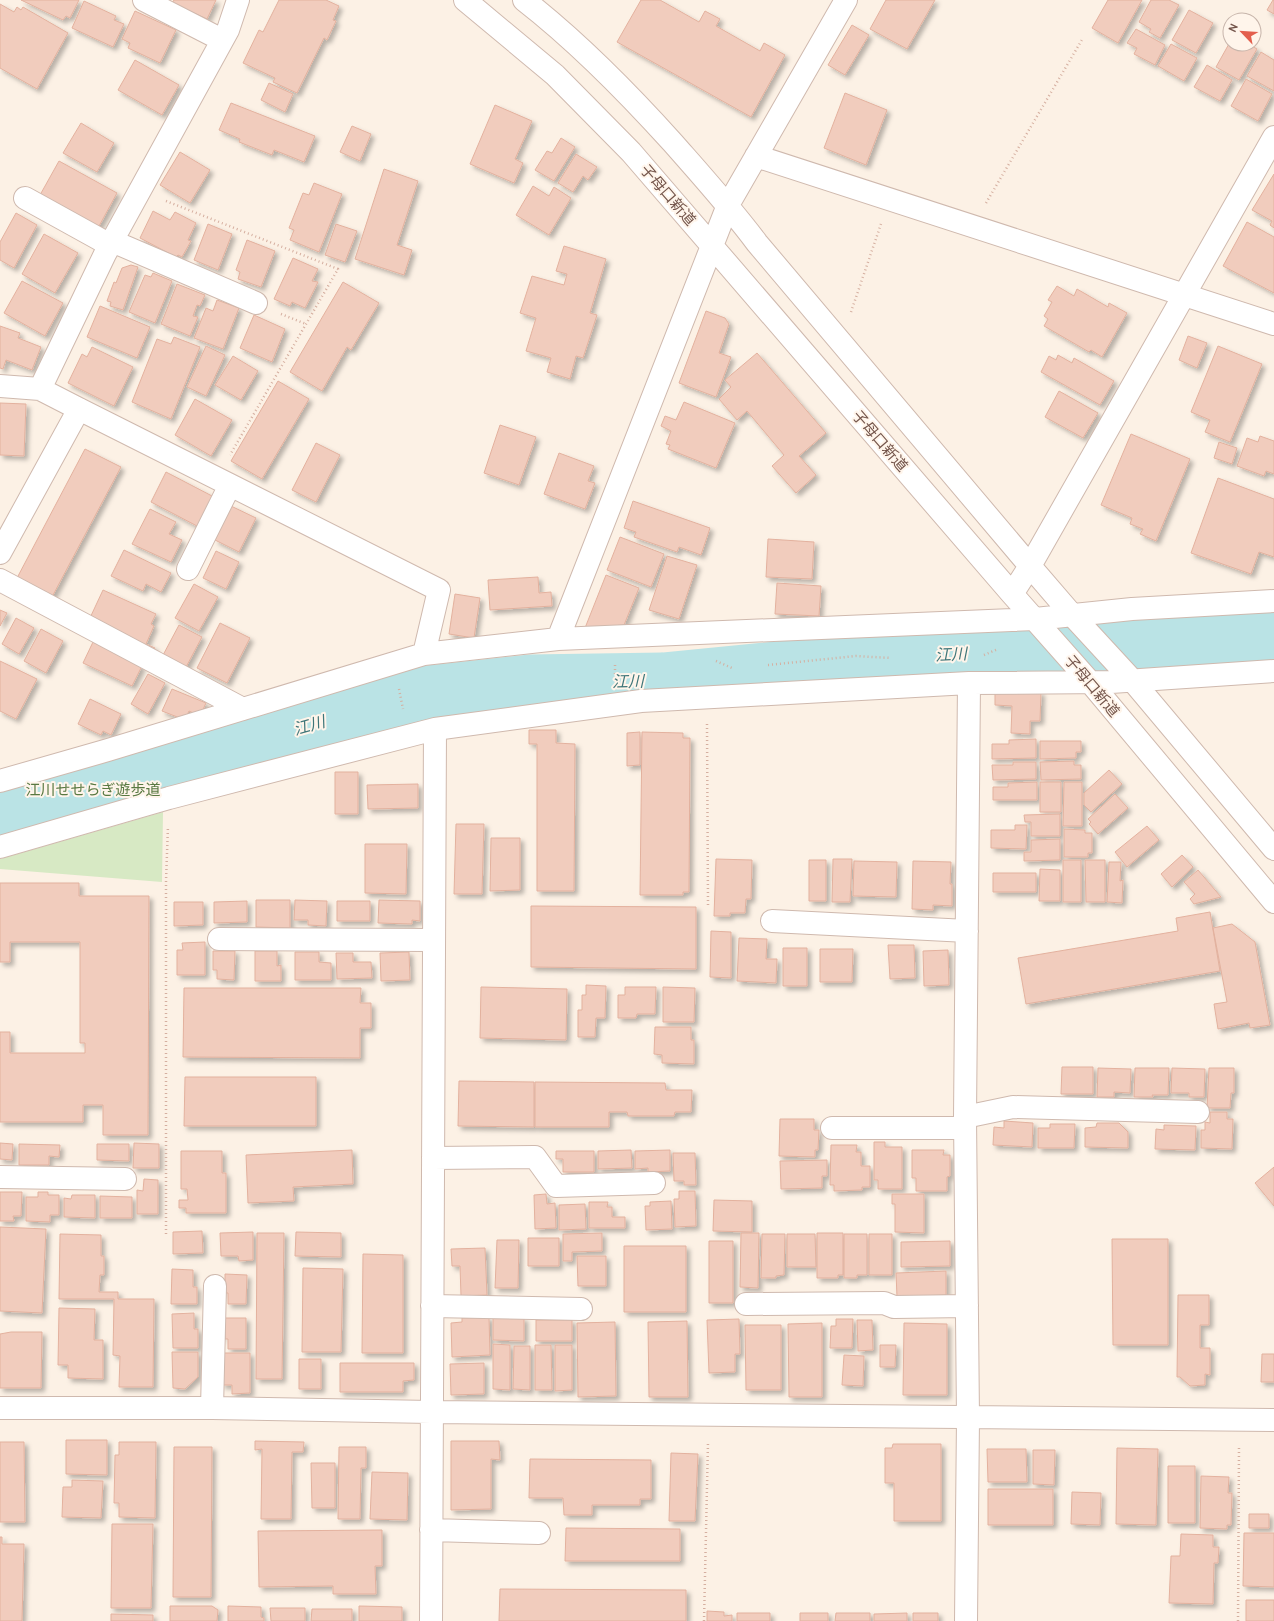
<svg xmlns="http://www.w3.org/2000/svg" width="1274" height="1621" viewBox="0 0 1274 1621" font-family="Cabin,'Noto Sans JP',sans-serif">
<defs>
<filter id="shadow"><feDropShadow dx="3.5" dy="3.5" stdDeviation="2" flood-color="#0004"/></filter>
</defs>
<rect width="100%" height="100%" fill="#fcf1e5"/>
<path fill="#d7e9c4" d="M135 758 152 794 0 837V796Z
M163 812 162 882 0 869V859Z"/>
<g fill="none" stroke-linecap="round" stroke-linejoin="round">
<path stroke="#bae3e5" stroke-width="55" d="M0 819 71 800 173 764 417 694 530 682 663 680 897 657 1168 641 1274 636"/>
</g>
<path fill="#f1ccbd" stroke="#e3b19e" filter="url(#shadow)" d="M21 0H79L70 18 66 16 63 20Z
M174 0H216L207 19 172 3Z
M279 0H326L339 6 333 20 336 21 327 40 324 38 297 93 273 82 275 78 243 63 259 30 263 32Z
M641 0H660L699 22 705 11 720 19 716 26 760 51 764 43 785 55 751 117 617 42Z
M886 0H935L907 49 870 29Z
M1108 0H1142L1118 43 1092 28Z
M1151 0H1169L1179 5 1160 38 1149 32 1151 29 1139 22Z
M1273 0H1274V14L1267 10Z
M84 1 116 16 114 20 124 24 113 47 72 28Z
M0 4 14 12 17 7 21 10 23 7 68 33 37 89 0 68Z
M1189 10 1213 23 1196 53 1172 40Z
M135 11 176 30 160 63 128 48 130 43 122 39Z
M852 25 869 35 845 75 828 65Z
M1136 29 1165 45 1155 65 1134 54 1137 48 1127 43Z
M1230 42V44H1249L1257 49 1239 80 1216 67Z
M1171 44 1197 58 1184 81 1158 66Z
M1261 52 1274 60V91L1247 76Z
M135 60 179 85 162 115 118 90Z
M1207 65 1232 80 1220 101 1194 87Z
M1246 79 1272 94 1258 121 1231 106Z
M269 83 293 94 285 112 261 100Z
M845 93 887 110 866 165 824 148Z
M231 103 315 136 304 162 274 150 272 155 239 142 240 139 219 130Z
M495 105 532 121 515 159 523 163 514 183 470 164Z
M81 123 114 143 97 172 63 153Z
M352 126 371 134 360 161 340 152Z
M561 138 575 147 554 181 535 170 547 151 552 153Z
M180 152 210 170 190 203 160 185Z
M576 154 597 167 588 180 583 176 573 192 558 183Z
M59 161 117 193 98 228 40 195Z
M384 169 418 181 397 245 412 250 404 275 355 259Z
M1274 174V228L1270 225 1272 221 1252 210Z
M314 183 342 194 319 252 290 240 294 230 289 228 303 193 309 195Z
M533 186 549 196 554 187 571 198 549 235 516 215Z
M153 211 170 220 175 212 196 223 188 240 191 241 182 257 178 255 176 257 140 238Z
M16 213 37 225 14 268 0 260V242Z
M1247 222 1274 237V293L1223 266Z
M208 224 232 234 218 270 194 260Z
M336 224 357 231 345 262 325 255Z
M44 234 78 253 55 293 22 274Z
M247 240 275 251 261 287 238 279 240 272 236 270Z
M564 246 606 259 590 313 597 315 583 358 576 356 570 379 547 372 551 358 526 351 536 318 520 313 532 276 564 285 567 274 556 271Z
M293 258 318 269 312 281 318 282 305 308 292 302 290 306 274 299Z
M131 265 138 267 123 310 110 306 111 302 107 301 114 282 116 283 122 268Z
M153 273 172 281 155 323 129 312 145 275 151 277Z
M22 281 63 303 45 336 4 313Z
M343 282 379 303 351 350 347 347 322 391 290 372Z
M177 284 205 295 200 306 197 305 193 316 198 317 190 336 161 324Z
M1057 286 1074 296 1077 289 1108 307 1109 303 1127 313 1102 357 1091 350 1089 352 1044 326 1048 319 1044 316 1052 302 1048 300Z
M217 300 239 308 223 349 194 338 206 308 213 311Z
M100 306 150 327 137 358 87 337Z
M706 311 725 318 729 324 719 353 731 357 716 397 679 383Z
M254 315 285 329 272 362 240 348Z
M0 326 20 333 18 338 41 347 32 370 6 360 3 369 0 368Z
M1188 336 1207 343 1197 368 1179 360Z
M174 337 200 347 171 419 132 402 157 339 171 344Z
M206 346 225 355 206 396 187 387Z
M1218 346 1262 364 1230 442 1205 432 1210 420 1191 412Z
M92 347 133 367 114 406 68 383 82 354 87 357Z
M757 353 826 433 799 456 816 475 796 493 772 466 784 455 747 411 737 420 719 399 731 387 725 380Z
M1058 355 1072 363 1074 358 1114 381 1100 405 1041 372 1049 356 1056 360Z
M233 356 258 371 241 400 215 385Z
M278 381 309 399 262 479 231 461Z
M1059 391 1098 413 1083 438 1045 417Z
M195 399 232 420 211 456 175 435Z
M684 402 735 423 716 468 668 449 670 445 666 444 671 431 661 426 665 416 676 420Z
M0 403 26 404 24 456 0 455Z
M500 425 536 437 519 485 484 473Z
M1131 434 1190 459 1156 541 1140 534 1143 529 1130 524 1132 518 1101 505Z
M1260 436 1274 441V474L1266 471 1264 476 1237 466 1247 438 1258 442Z
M1219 442 1237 448 1232 464 1214 458Z
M316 443 340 455 316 502 292 490Z
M85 449 121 467 52 597 17 578Z
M559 453 594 466 588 481 595 483 585 509 544 494Z
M166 472 214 497 197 526 151 502Z
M1218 478 1274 499V557L1259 552 1251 574 1191 553Z
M633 501 710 528 701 555 679 547 677 552 634 537 636 532 624 528Z
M231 506 256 518 239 552 215 540Z
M150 509 176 522 169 534 182 540 171 562 132 544Z
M620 537 664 554 651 587 607 570Z
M768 539 814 542 812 579 766 577Z
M124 550 171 573 161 592 146 584 143 591 111 576Z
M216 551 239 562 226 589 203 578Z
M667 556 697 565 679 619 649 610Z
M606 575 639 588 624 625 585 628Z
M538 577 539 593 551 592 552 606 490 610 488 580Z
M777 583 821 586 819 616 775 614Z
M194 584 218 597 199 631 175 618Z
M103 590 156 614 151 624 154 626 146 644 155 648 152 655 89 620Z
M455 594 480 598 474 638 449 634Z
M0 610 7 613 0 626Z
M16 618 34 628 19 654 2 644Z
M220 623 250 638 227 683 197 668Z
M179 625 202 637 185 669 162 657Z
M41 629 63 641 46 673 24 661Z
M93 642 142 666 132 686 83 663Z
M0 661 37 679 16 719 0 711Z
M148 674 165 683 148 714 131 704Z
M172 689 206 703 200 716 189 711 185 720 162 711Z
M995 690 1041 692 1040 721H1030V734L1011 733 1012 706 995 705Z
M90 699 121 714 111 735 103 731 101 735 78 724Z
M529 730H556V743L575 744 574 891H537V744H529Z
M640 732V765L627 766V733Z
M642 732 683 733V738H690L689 892H683V895H640Z
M1036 739V758L992 759V744H1009V740Z
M1040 741H1081V752H1076V758L1040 759Z
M1074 761V765H1081V779L1041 780 1040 762Z
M1013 762H1036V779L993 780 992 765H1013Z
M1109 770 1122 784 1091 812 1084 805V793Z
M335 772H358V814H335Z
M1037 782V800H993V787H1008V783Z
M1040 782H1061V812H1040Z
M1064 782H1082V826H1063Z
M418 784V808L368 809 367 785Z
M1115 794 1128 808 1098 834 1089 824 1091 822 1088 819Z
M1060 814V836H1031V822H1025L1024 815Z
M456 824H484L482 894H454Z
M1015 825H1027L1026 849 991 848V830H1015Z
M1147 826 1159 840 1127 867 1115 852Z
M1064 829 1085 830V833H1092V853H1088V857H1064Z
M491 838H520V890L490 891Z
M1060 839V860L1024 861V852H1031V840Z
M365 844H407L406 894 365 893Z
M1182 855 1193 867 1172 887 1161 874Z
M716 859 752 860 751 899H746L745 913H730V916H714Z
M833 859H852L850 902H832Z
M809 860H826V901H809Z
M1063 860H1081V902H1063Z
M1085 860H1105V902H1086Z
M854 861 897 862 896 897 853 896Z
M913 861 951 862 950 884H952V906L933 905V910L912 909Z
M1109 862H1121L1120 881 1123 880 1122 903 1107 902Z
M1040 869 1060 870V901H1039Z
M1198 870 1221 897 1194 904 1190 899 1195 894 1184 882Z
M993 873H1036V892H993Z
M0 883H79V896H149L148 1135H103V1105H83V1122H0V1032H10V1053H85V1043H80V942H10V962H0Z
M256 900H290V928L256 927Z
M295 900 327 901 326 926 308 925V920H294Z
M379 900 420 901V921L412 920V924L378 923Z
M247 901V922L214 923V902Z
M337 901H370V921H337Z
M174 902H203V925L174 926Z
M531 906 696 907V969L531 967Z
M1210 912 1220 971 1026 1004 1018 958 1178 931 1176 918Z
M1232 924 1255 942 1270 1025 1250 1028 1249 1023 1218 1029 1214 1004 1227 1002 1213 928Z
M711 931 731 932V978L710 977Z
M739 938 767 939 766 959H777L776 983 737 981Z
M205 942V975H177V950H183L182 943Z
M888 945H914L915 978 890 979Z
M783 948H807V986H783Z
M820 949H853L852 982H820Z
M948 950 949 985 924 986 923 951Z
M213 951H235L234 980 217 979V970H213Z
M255 951H277V966L281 965V981H255Z
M295 952H319V962L331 963V980H295Z
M409 952 410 980 381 981 380 953Z
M336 953H353V962H371L372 978 337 979Z
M586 985 606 986 605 1018H596L595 1037H578V1010H582V995H586Z
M481 987 567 989 566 1040 480 1038Z
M625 987H656L655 1014H637L636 1018H618V995H625Z
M663 987 695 988 694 1022H663Z
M184 988H361L360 1003H371V1028H360V1058L183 1057Z
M655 1027H691V1040H694V1064L662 1063V1055L654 1054Z
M1062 1067H1093V1094H1061Z
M1098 1068 1131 1069 1130 1093 1114 1092V1097H1097Z
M1135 1068H1169L1168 1095H1152L1153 1097H1134Z
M1172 1068 1205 1069 1204 1097H1189V1093H1171Z
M1209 1068H1234V1093H1231L1230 1108H1207Z
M185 1077H316V1126H184Z
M459 1081 534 1082V1127L458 1126Z
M535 1082 665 1083 666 1090H692L691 1112H675L674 1116H628L627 1112H609V1127H535Z
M1210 1112H1227V1119H1233L1232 1149 1201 1148V1130H1205V1122L1210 1123Z
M780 1119H814V1130H819L818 1150H815V1157L779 1156Z
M1004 1121 1033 1123 1032 1147 993 1145 994 1127 1004 1128Z
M1097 1123H1119L1128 1132V1148L1085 1147V1128L1096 1127Z
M1050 1124H1075L1074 1148H1038V1128H1050Z
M1164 1125 1196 1126 1195 1150 1155 1149 1156 1129 1164 1130Z
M874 1142H885V1147H902V1189H878V1180H874Z
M0 1143 13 1144 12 1160 0 1159Z
M134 1143 159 1144V1168H133Z
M19 1144 60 1145 59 1157 49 1156V1165H19Z
M97 1144H129V1161L97 1160Z
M831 1145H857L856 1152H861V1166H870V1187H862V1190L834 1191V1185H830Z
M352 1150 353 1184 293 1187 294 1201 248 1203 246 1155Z
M631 1150 632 1168 598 1169V1151Z
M670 1150V1171L648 1172V1168L635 1169V1151Z
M912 1150H944L943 1155H950V1176L947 1177V1191H916V1178H912Z
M181 1151H222V1173H226V1213H186V1208H179V1200H188L187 1189H181Z
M556 1151H594V1172H563V1159H556Z
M673 1153H695L696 1185H684V1181H674Z
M827 1160V1176H822V1188L781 1189 780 1161Z
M1274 1167V1206L1255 1183Z
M144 1179 158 1180V1214H137V1190L143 1191Z
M679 1191H695L696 1226 675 1227 674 1199H679Z
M0 1192H22L21 1216H13L14 1221H0Z
M38 1192H48V1195H59V1215H50V1222L26 1221V1197H38Z
M546 1194 547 1204 555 1203 556 1228 535 1229 534 1195Z
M892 1194H924V1233L895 1232V1204H892Z
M72 1195H95V1218L64 1217V1198L71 1199Z
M100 1196 132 1197V1218H100Z
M714 1200 752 1201V1232L713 1231Z
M671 1201 672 1229 646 1230 645 1206H650V1202Z
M589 1202H608L607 1207H612V1217H625V1228H589Z
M585 1204 586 1229 559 1230V1205Z
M0 1227 46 1229 42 1313 0 1311Z
M202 1231 203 1253 173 1254V1232Z
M253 1232V1260L239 1261 238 1256H221L220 1233Z
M296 1232 341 1233V1257L295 1256Z
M257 1233H284L282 1379H256Z
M602 1233V1251L572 1252V1261H563V1234Z
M741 1233H759L758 1288 740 1287Z
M817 1233H843V1275H838V1278H817Z
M60 1234 101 1235V1256H104V1275H100L99 1292H118V1299H154L153 1387H119L120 1356 113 1355 114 1299H59Z
M762 1234H785L784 1275 776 1276V1278H761Z
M787 1234H815L816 1267H787Z
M844 1234H867V1275H857V1278H844Z
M869 1234H892V1275H869Z
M528 1238H559V1266H528Z
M1112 1239H1168V1345H1113Z
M497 1240H519L518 1288H495Z
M709 1241H733V1303H709Z
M950 1241V1266L901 1267V1242Z
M624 1246H686V1312H624Z
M485 1248 487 1295 461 1296 460 1266H452L451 1249Z
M363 1254 403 1255V1353H362Z
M577 1256H606V1286H578Z
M303 1268 343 1269 341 1352H302Z
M172 1269 193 1270V1287H197V1304H171Z
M946 1271V1295L897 1297 896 1273Z
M225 1274 247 1275 246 1304H228V1293H225Z
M1178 1295H1209V1325H1200V1348H1210V1375L1205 1374V1385L1190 1386 1180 1377H1177Z
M59 1308 95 1309 94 1340H103V1379L68 1378V1365H58Z
M194 1313V1329H198V1348H173L172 1314Z
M489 1317 490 1355 452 1357 451 1323 462 1322V1318Z
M493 1317 524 1318V1341L493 1340Z
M225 1318H246V1349H228V1339H225Z
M739 1319 740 1354H735V1372L709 1373 707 1320Z
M836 1319H853L852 1348H830L831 1326H836Z
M536 1320H572V1341H536Z
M857 1320H872L873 1350 858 1351Z
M687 1321 688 1397H649L648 1322Z
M615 1322 616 1396 578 1397 577 1323Z
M822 1323V1397H789L788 1324Z
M904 1323 947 1324V1395H903Z
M745 1325H781V1390H746Z
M11 1332H42L41 1388H0V1334Z
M493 1344 510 1345V1390L493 1389Z
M535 1345H551L552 1390H535Z
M555 1345H572V1390L555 1391Z
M880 1345H896L895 1367H880Z
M514 1346H530V1390L513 1389Z
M172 1352H198V1377L185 1389 173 1388Z
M222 1353H250V1393L232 1394V1385H222Z
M1262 1354H1274V1382H1261Z
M844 1355 864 1356 863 1386 842 1385Z
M299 1359H321V1389H299Z
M340 1363H414V1380L403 1381V1392H340Z
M484 1363V1394L451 1395 450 1364Z
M66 1440H107V1475L66 1474Z
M255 1441 304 1442 303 1452H292L291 1519H261L262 1449 255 1450Z
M451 1441H499L500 1460 491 1459V1509L451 1510Z
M0 1442H24L25 1522H0Z
M119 1442H156L155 1518 119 1517V1503H114L115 1455H119Z
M893 1444H941V1521H894V1483H885V1448H892Z
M174 1447H212L211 1597H173Z
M339 1447H366V1468H361L360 1519H338Z
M1117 1448 1158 1449 1156 1525 1116 1524Z
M987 1449H1026L1027 1482H988Z
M1033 1450H1055L1054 1485 1033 1484Z
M671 1453 698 1454 695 1521H669Z
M530 1459 651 1460V1499H640V1505H592V1515H564L563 1498H529Z
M311 1463H335V1508H312Z
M1168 1466H1195V1523H1168Z
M372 1472 408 1473 407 1520 370 1519Z
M1201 1476 1229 1477 1228 1493H1232L1231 1525H1227V1529L1200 1528Z
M72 1480 103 1481 101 1518 62 1517 63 1487H72Z
M988 1489H1053V1525H988Z
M1072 1492 1101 1493 1100 1525 1071 1524Z
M1249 1514H1269V1528H1249Z
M112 1524H153L151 1608H111Z
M566 1528 680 1529V1561H565Z
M382 1530V1566H375L376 1594H333V1586L259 1587 258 1531Z
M1244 1533H1274V1587L1243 1586Z
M1181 1534 1213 1535V1547H1219L1218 1563H1214L1213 1604 1169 1603 1171 1556H1180Z
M0 1537H2V1544H24L22 1621H0Z
M500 1589 686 1590V1621H499Z
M1246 1600H1274V1621H1246Z
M170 1606H212L218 1610 217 1621H170Z
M228 1606 261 1607V1617L264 1618V1621H228Z
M359 1606 402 1607V1621H359Z
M270 1608H305V1621H271Z
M312 1609H352V1621H311Z
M707 1611 724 1612V1616L732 1615V1621H707Z
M737 1613H770V1621H737Z
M800 1613H828V1621H800Z
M836 1613H870V1621H835Z
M907 1613V1621H874V1614Z
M913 1613H938V1621H913Z
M111 1614 153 1615V1621H111Z"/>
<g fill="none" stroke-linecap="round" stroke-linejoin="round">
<defs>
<path id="minor" d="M144 0 222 40
M465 0 555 75 631 152 1012 594 1090 682 1274 902
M524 0C578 42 627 92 673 143 702 176 731 208 757 243L1030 566 1073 616 1132 680 1274 849
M756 156 1274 324
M25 198 110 245
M112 241 256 303
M0 386 40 389 79 409 439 590 424 654
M40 389 105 254 228 30 238 0
M0 553 79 409
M188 569 230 485
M0 580 243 709
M1012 594 1030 566 1274 137
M558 639 728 205 846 0
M0 781 108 750 424 654 558 639 1035 619 1132 609 1274 601
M0 847 169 798 435 729 641 701 969 683 1111 682 1274 671
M772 921 967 931
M219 939 434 940
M965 1117 1013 1107 1198 1112
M832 1128H965
M433 1158 535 1157 556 1186 654 1183
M0 1177 125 1179
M746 1304 884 1303 894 1307 967 1306
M432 1306 581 1309
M0 1408H212L431 1412 1274 1420
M212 1408 215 1286
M431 1530 539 1533
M431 1621 435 729
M966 1621 968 1418 965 1117 969 683"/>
</defs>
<use href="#minor" stroke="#cfb9ae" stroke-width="24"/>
<path stroke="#d5afa0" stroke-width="2.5" stroke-dasharray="1 3" stroke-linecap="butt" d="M166 201 338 269 230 455
M986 203 1083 38
M851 312 881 224
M281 314 306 324
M984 655 998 649
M716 661 732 668
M768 665 856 656 891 658
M615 678V663
M399 689 403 709
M707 724 708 906
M166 1234V881L168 826
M704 1621 708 1442
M1238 1621 1239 1446"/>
<use href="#minor" stroke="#fff" stroke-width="22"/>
</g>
<g text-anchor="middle" stroke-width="4" stroke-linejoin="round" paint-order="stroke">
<g font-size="15" fill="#74554b" stroke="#fff5eb">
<text transform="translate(668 195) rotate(49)" y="5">子母口新道</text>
<text transform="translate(880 441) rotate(49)" y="5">子母口新道</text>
<text transform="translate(1092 686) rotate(50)" y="5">子母口新道</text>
</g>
<g font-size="15" fill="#597942" stroke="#fff5eb">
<text x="93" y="795">江川せせらぎ遊歩道</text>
</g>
<g font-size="16" font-style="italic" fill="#3f7679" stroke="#fff5eb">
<text transform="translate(951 654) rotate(-3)" y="6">江川</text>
<text transform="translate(628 681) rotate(-1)" y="6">江川</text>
<text transform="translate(309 725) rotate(-16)" y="6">江川</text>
</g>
</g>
<g transform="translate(1242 32) rotate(295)"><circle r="19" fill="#fff5eb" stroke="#c7b5ab"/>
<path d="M0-3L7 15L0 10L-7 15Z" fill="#e35f4d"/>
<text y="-6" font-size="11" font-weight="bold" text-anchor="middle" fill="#74554b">N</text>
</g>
</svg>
